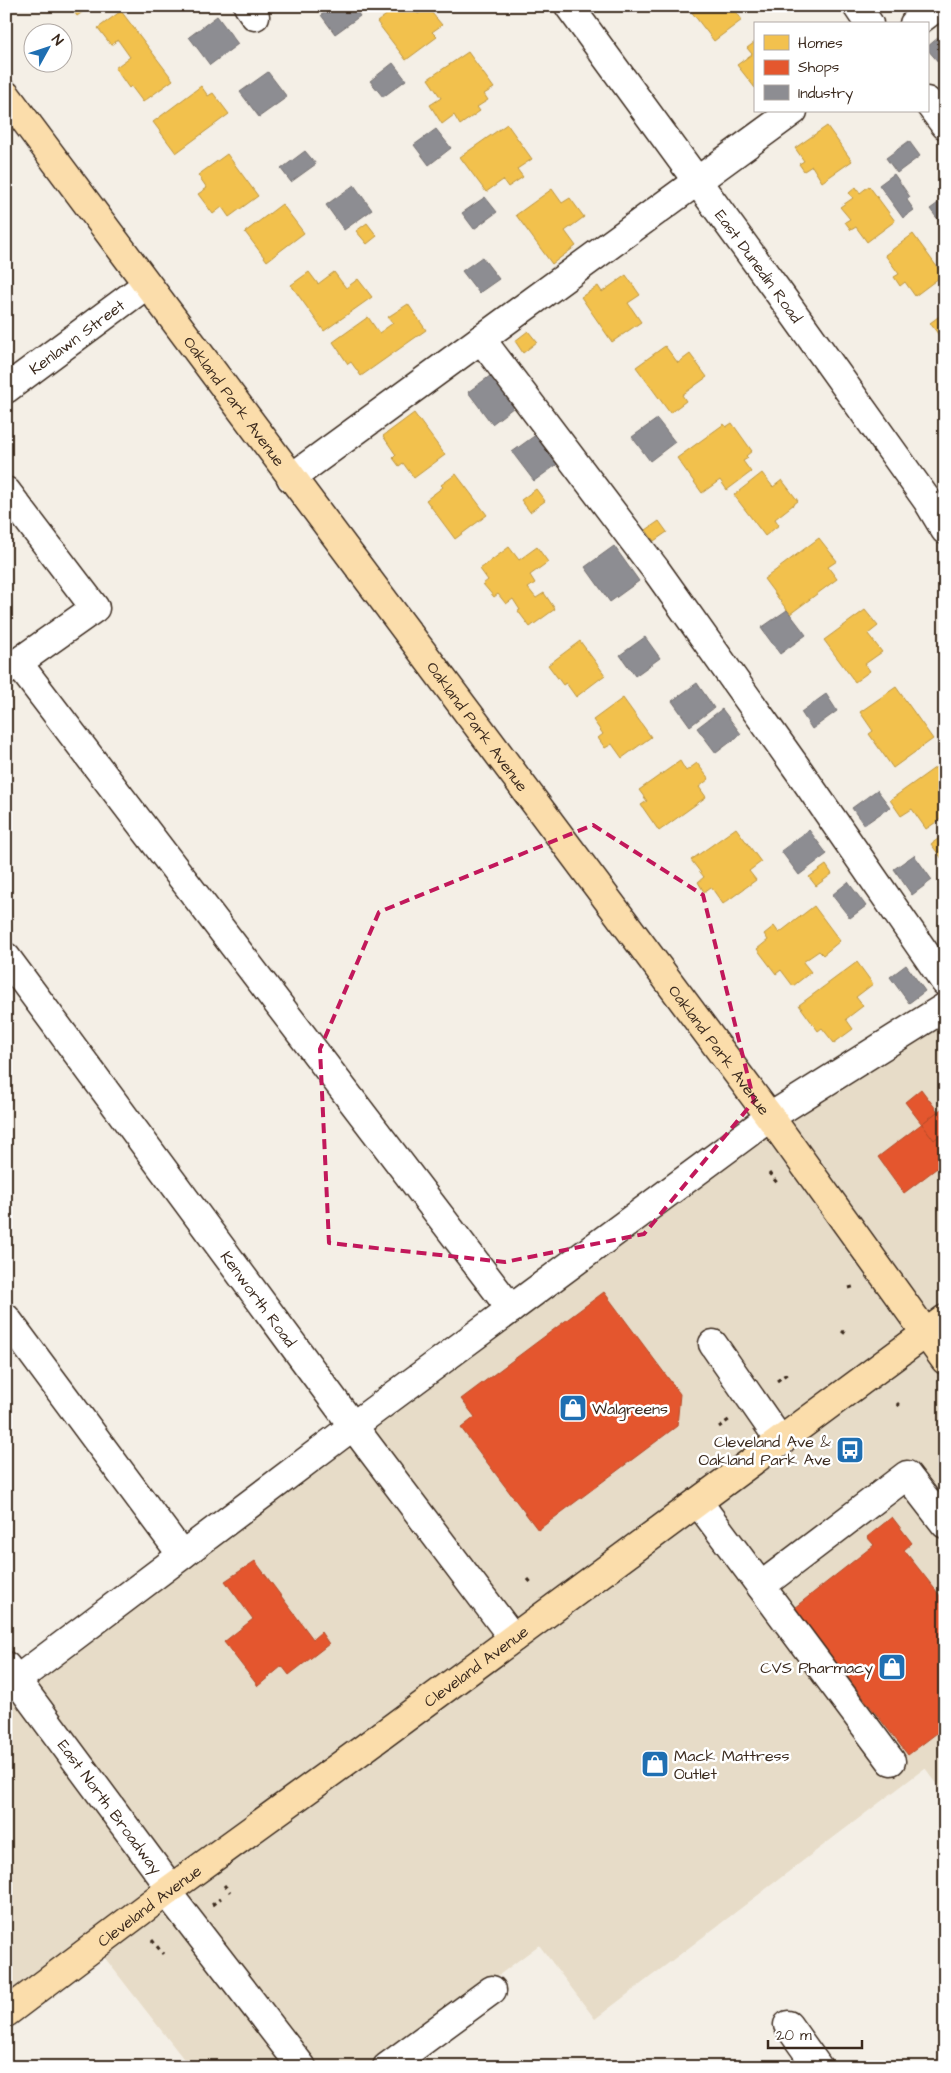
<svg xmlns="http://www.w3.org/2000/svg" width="951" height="2073" viewBox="0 0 951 2073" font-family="'Architects Daughter',sans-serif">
<rect width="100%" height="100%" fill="#f4efe6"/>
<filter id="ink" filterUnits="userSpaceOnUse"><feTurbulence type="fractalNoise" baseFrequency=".02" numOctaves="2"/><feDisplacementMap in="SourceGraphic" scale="10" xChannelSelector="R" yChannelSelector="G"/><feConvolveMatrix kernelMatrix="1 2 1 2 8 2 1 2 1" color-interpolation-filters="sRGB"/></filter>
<g filter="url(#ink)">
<path fill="#e7dcc8" d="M945 1001V1794L925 1768 595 2019 539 1945 377 2067H190L94 1944 6 2010V1683Z"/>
<path fill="#f2c14e" stroke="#bb9440" d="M70 6H91L77 16Z
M398 6H412L418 14 427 7 442 25 432 32 437 37 406 60 377 22Z
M687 6H732L742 20 714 41Z
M784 6H794L795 8 788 14 782 8Z
M121 11 173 80 143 102 131 86 129 88 115 68 130 57 118 40 111 45 98 28Z
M755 42V88L737 65 752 54 747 48Z
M468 52 494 88 484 94 488 100 477 107 480 111 460 125 454 115 442 124 430 105 441 98 428 79Z
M201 86 208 96 213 93 229 114 176 153 153 122Z
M507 124 532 159 517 169 523 177 508 187 503 180 486 192 460 157Z
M827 126 852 161 822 182 812 166 804 171 799 164 804 161 795 148Z
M227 154 258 196 229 217 222 207 213 214 198 194 207 188 198 175Z
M869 186 895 221 867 242 856 227 851 230 845 222 850 219 840 207 853 198 849 193 856 187 860 193Z
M552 189 562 203 570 198 584 217 565 231 576 246 552 264 516 215Z
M282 204 304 233 267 261 245 232Z
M367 223 377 236 367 244 356 231Z
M913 234 943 275 915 296 905 282 900 286 894 277 899 274 885 255Z
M309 272 318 284 334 272 346 288 358 279 372 297 324 331 291 285Z
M626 275 640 295 628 303 641 322 612 342 581 297 598 286 602 292Z
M408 304 426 330 361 376 351 362 348 364 333 342 368 317 379 333 393 323 388 317Z
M945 312V341L944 342 930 323Z
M528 331 537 342 523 353 515 341Z
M665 346 678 363 690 354 707 377 682 395 686 401 670 413 636 367Z
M414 413 445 455 414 478 403 463 399 466 393 458 396 455 383 436Z
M732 423 752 451 746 456 748 458 743 461 751 472 727 490 720 480 702 493 677 458 724 424 726 427Z
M762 473 773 487 782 480 798 501 775 519 779 525 765 536 734 495Z
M456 474 487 515 455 539 426 500 443 487 441 485Z
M536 489 545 501 530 512 521 500Z
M659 521 667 532 654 541 646 530Z
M819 538 837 561 828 567 837 579 790 614 764 579Z
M509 547 519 560 537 547 548 562 530 575 535 583 528 588 536 598 544 593 555 609 530 627 518 611 520 610 513 599 506 604 498 594 494 597 483 584 488 580 480 569Z
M865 610 878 626 868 634 882 652 865 664 870 671 855 682 824 640Z
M580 641 605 675 576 697 566 683 563 685 548 665Z
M896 687 933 739 893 768 869 734 873 731 860 712Z
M623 698 651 737 622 758 612 744 605 748 598 738 603 734 593 720Z
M680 761 686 771 697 763 709 779 699 787 706 797 659 831 641 805 647 801 639 790Z
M936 767 945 780V816L926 829 912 809 901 816 890 800Z
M736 828 761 862 749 871 756 880 723 904 711 887 704 892 698 882 704 877 691 860Z
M945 834V863L931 844Z
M826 865 832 874 816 886 809 877Z
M814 906 840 941 823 955 819 951 803 962 811 972 793 986 781 970 776 974 757 949 768 940 764 934 774 926 779 933Z
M857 962 873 984 856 997 863 1006 846 1019 853 1029 834 1043 822 1028 818 1031 799 1005Z"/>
<path fill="#e4572e" stroke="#b14a29" d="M921 1089 945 1121V1131L934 1140 905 1102Z
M945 1106V1162L904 1193 878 1157Z
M604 1292 680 1394 677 1426 538 1530 461 1428 475 1417 461 1399Z
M892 1517 912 1543 904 1550 945 1602V1727L908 1755 794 1608 874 1545 867 1537Z
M255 1561 313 1639 321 1632 329 1644 289 1675 282 1666 258 1686 224 1642 253 1619 225 1581Z"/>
<path fill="#8d8d92" stroke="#746f6f" d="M334 6H353L360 16 335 34 321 15Z
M217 16 238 44 210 65 189 37Z
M945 32V61L940 64 927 49V47Z
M393 63 406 80 383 97 370 81Z
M268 72 287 97 259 117 240 92Z
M436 129 451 148 429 165 414 145Z
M909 141 920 156 897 173 886 158Z
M305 151 316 164 291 182 281 169Z
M894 174 910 197 907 200 914 210 903 218 879 185Z
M354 185 372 210 344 230 326 205Z
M485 197 497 212 474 229 462 213Z
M945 198V229L930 209Z
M482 257 499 279 479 293 462 271Z
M494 373 518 404 492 424 468 392Z
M657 419 675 442 650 461 632 437Z
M537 434 559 463 534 481 512 452Z
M614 546 639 581 610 602 585 567Z
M787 610 806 635 780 654 761 628Z
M645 637 660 658 635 676 620 655Z
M697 683 714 708 690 726 672 701Z
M826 694 837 711 812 729 801 712Z
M722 709 741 734 716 753 697 728Z
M877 790 890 807 864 825 852 808Z
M809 830 827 854 799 875 781 851Z
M914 855 932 880 912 895 894 869Z
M848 882 866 906 850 918 832 895Z
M906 965 925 991 909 1003 890 977Z"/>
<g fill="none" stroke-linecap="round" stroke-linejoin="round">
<defs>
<g id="minor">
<path d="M248 6 255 16"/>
<path id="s1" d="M569 6 779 293 927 500 945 530"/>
<path d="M857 6 869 24"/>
<path d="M914 24 938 6"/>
<path d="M927 101 945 125"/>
<path d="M481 339 656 570 799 771 945 982"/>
<path id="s2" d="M6 389 146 285"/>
<path d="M291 478 793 111"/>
<path d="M6 491 95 608 6 671"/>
<path d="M18 663 511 1309"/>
<path id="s3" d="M6 957 353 1426 513 1638"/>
<path d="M6 1318 182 1555"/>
<path d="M713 1344 781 1442"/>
<path d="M698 1502 891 1761"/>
<path d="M761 1586 907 1475 945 1524"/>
<path id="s4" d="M6 1666 164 1879 173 1900 302 2067"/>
<path d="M6 1688 353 1426 770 1117 945 1007"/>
<path d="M788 2025 818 2067"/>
<path d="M387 2067 492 1990"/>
</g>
<g id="major">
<path id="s5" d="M6 95 770 1117 945 1360"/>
<path id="s6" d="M6 2013 169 1890 362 1750 945 1319"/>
</g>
</defs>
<use href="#minor" stroke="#3b2a1e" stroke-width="31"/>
<use href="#major" stroke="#3b2a1e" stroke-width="31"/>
<path stroke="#3b2a1e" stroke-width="3" stroke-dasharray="4 4" stroke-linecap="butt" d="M769 1173 778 1184
M849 1288 856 1286
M842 1331 847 1335
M777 1381 788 1373
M897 1403 902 1409
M942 1410 945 1409
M719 1427 730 1419
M528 1579 533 1585
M224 1885 230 1892
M212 1905 221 1898
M152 1940 163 1954"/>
<use href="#minor" stroke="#fff" stroke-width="28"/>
<use href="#major" stroke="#fbddab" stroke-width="28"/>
</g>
</g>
<path fill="none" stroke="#c2185b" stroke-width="4" stroke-dasharray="10 6" stroke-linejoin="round" d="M593 825 703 895 754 1101 644 1234 505 1262 329 1243 320 1049 379 912Z"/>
<defs>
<symbol id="shop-square" viewBox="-11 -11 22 22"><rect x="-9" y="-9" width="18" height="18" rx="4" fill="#1f6fb2" stroke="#fff"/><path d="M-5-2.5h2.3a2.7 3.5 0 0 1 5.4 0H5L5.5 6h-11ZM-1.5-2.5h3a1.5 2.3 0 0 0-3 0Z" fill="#fff"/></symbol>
<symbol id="bus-square" viewBox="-11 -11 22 22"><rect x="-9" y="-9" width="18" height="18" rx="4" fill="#1f6fb2" stroke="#fff"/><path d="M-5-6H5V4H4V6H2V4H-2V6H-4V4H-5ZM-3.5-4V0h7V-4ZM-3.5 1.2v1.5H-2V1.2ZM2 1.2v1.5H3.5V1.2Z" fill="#fff"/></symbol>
</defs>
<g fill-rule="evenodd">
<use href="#shop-square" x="557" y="1392" width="32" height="32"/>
<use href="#bus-square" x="834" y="1434" width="32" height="32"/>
<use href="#shop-square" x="876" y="1651" width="32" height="32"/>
<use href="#shop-square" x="639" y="1748" width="32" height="32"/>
</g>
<g text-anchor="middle" stroke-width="5" stroke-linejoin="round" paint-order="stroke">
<g font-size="16" fill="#3b2a1e" stroke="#fff">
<text dy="6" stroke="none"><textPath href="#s1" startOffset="322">East Dunedin Road</textPath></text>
<text dy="6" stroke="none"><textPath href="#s2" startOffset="88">Kenlawn Street</textPath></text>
<text dy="6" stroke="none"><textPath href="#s5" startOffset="382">Oakland Park Avenue</textPath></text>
<text dy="6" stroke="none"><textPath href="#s5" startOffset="788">Oakland Park Avenue</textPath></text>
<text dy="6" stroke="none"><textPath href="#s5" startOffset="1192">Oakland Park Avenue</textPath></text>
<text dy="6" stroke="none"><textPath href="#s3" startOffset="425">Kenworth Road</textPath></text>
<text dy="6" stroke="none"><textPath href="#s6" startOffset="584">Cleveland Avenue</textPath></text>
<text dy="6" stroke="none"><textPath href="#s4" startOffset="175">East North Broadway</textPath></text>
<text dy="6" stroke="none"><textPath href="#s6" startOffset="179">Cleveland Avenue</textPath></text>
</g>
<g font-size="16" fill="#3b2a1e" stroke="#fff" text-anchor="start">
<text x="592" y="1414">Walgreens</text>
<text x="831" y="1447" text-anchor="end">Cleveland Ave &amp;<tspan x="831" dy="18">Oakland Park Ave</tspan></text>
<text x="873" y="1673" text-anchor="end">CVS Pharmacy</text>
<text x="674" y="1761">Mack Mattress<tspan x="674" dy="18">Outlet</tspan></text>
</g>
</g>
<rect width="951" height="2073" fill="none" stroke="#fff" stroke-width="25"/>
<rect x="12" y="12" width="926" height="2048" fill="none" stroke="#3b2a1e" stroke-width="2" filter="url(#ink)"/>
<rect x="754" y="22" width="175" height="90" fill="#ffffff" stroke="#b1aaa5"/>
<rect x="764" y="35" width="25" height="15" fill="#f2c14e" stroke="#b1aaa5"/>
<text x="798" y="48" font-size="15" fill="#3b2a1e">Homes</text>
<rect x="764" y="60" width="25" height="15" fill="#e4572e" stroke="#b1aaa5"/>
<text x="798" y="72" font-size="15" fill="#3b2a1e">Shops</text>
<rect x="764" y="85" width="25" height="15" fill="#8d8d92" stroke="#b1aaa5"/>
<text x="798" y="98" font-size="15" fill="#3b2a1e">Industry</text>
<g transform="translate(48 48) rotate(50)"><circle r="24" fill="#ffffff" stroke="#b1aaa5"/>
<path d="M0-4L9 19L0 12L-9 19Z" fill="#1f6fb2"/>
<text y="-8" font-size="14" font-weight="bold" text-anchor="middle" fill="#3b2a1e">N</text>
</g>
<path d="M768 2040v8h94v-8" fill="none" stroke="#3b2a1e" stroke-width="2.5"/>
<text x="776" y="2040" font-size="15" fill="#3b2a1e" stroke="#ffffff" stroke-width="4" paint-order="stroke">20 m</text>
</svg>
